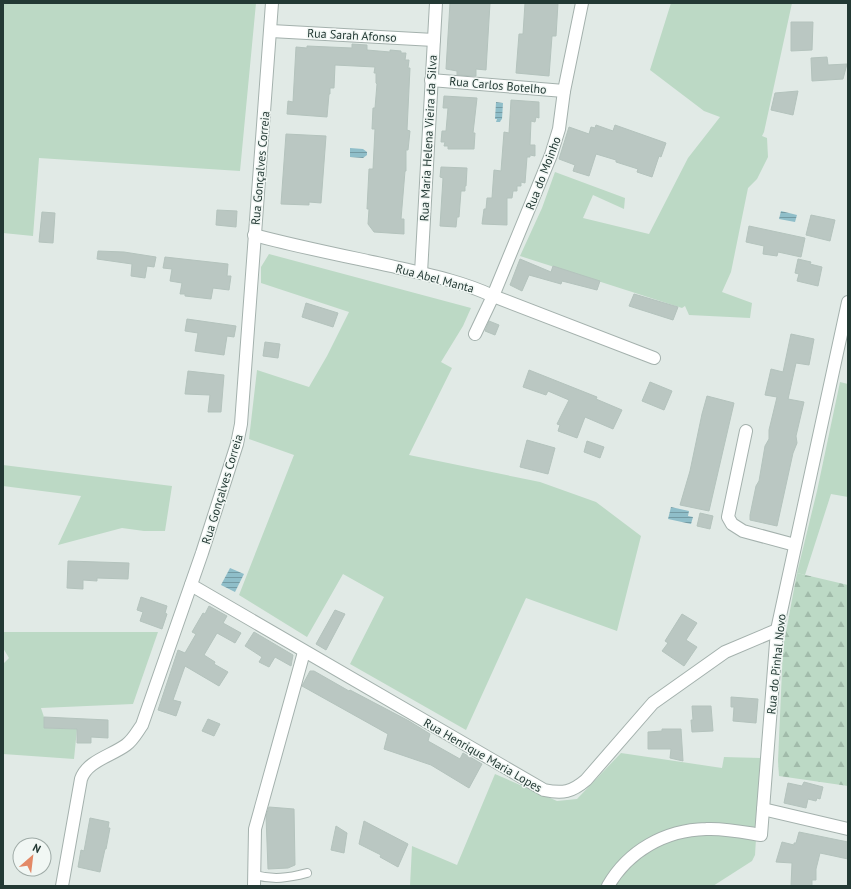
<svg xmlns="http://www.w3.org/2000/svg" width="851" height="889" font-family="'PT Sans',sans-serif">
	<defs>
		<pattern id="forest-firs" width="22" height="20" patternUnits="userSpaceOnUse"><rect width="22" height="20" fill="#bcd9c5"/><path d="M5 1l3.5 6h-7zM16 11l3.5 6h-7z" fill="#a1bbaa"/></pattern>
		<pattern id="water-rules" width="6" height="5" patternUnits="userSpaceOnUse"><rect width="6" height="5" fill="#8fbec9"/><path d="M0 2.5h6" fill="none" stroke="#749ba4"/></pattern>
	</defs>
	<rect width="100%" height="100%" fill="#e1eae6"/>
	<g fill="#bcd9c5">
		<polygon points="3,3 256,3 240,171 39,158 33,236 3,233"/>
		<polygon points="671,3 792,3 764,132 762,136 767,138 768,157 757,179 748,188 731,272 722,292 752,303 750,318 689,315 685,306 682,308 520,256 542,208 555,172 625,198 624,209 593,195 583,218 649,234 688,158 720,117 704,111 650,70"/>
		<polygon points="269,254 471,308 463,326 441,362 452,368 409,455 540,482 596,502 641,536 617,631 526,598 466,730 350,664 384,597 343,574 307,637 239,595 294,455 249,439 257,370 309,387 327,356 349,312 261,283 261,267"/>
		<polygon points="840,382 848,384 848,497 831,494 805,575 797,573 817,491"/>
		<polygon points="3,465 172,486 165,531 144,531 122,528 58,545 81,496 3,486"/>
		<polygon points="3,632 158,632 133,704 41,708 44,717 44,728 77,729 74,759 3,754 3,664 9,658 3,648"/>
		<polygon points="621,753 722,768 724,757 761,758 755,855 752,861 713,886 410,886 412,846 457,865 495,774 557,801 577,799"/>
	</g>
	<polygon fill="url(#forest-firs)" points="797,573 848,585 848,786 779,776 778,761 783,648"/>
	<g fill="url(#water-rules)">
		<polygon points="496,102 503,103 502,119 501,120 500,122 496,122 497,119 495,119"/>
		<polygon points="350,148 363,149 367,152 367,155 363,158 350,157"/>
		<polygon points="781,211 797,215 795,222 779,219"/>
		<polygon points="671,507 689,511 688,516 693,517 691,524 668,519"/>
		<polygon points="230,568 244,574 235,592 221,585"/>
	</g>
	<g fill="#bac7c2" stroke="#b4c3bd">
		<polygon points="450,3 490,3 486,70 476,69 476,76 457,75 457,71 446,69"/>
		<polygon points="525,3 558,3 556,36 552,36 549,76 516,73 519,34 523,34"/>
		<polygon points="791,22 813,22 812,50 791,51"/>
		<polygon points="352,44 367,45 367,50 390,52 390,50 401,51 401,53 406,53 405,60 409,60 408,68 410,68 407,130 410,131 408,150 406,150 406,171 405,171 401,219 404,219 404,234 374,232 368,224 369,209 367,209 369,169 373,169 375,129 372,129 373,108 375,108 377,84 376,83 376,73 374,73 375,67 335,65 334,88 330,88 330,94 329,94 327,117 287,114 288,101 293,102 296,47 307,48 307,46 352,48"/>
		<polygon points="827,57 828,65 847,64 843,79 812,81 811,58"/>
		<polygon points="798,91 793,115 771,110 775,93"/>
		<polygon points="444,96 477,98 473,133 475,133 474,149 448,149 448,146 444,146 445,142 441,142 442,131 446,131 448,108 443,108"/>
		<polygon points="511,100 539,102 539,118 536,117 535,122 531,121 530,145 535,145 535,156 530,155 530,157 527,157 525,183 521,182 521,186 517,186 517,191 513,191 512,198 507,198 507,225 482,224 484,209 486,209 487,198 492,198 494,170 501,171 504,132 509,133"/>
		<polygon points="596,125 613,131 615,125 666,143 661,157 659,156 652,177 637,172 638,169 616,162 616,160 596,154 589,176 573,171 575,165 559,159 569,127 589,134 591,127 595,128"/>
		<polygon points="286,134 326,136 321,203 309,202 309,205 281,204"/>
		<polygon points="441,167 467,168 466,186 465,186 465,191 461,191 459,217 457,217 456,227 440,226 443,178 440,177"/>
		<polygon points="217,210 237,211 236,227 216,225"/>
		<polygon points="42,212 55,213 53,243 39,242"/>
		<polygon points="811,215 835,220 830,241 806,235"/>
		<polygon points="749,226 805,238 801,257 778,252 777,256 763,254 764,246 746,242"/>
		<polygon points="98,251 124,252 156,257 154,267 147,266 145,278 131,276 132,264 97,259"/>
		<polygon points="165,257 228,264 227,276 231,276 229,290 213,288 211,299 185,296 185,294 180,294 182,283 170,281 172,269 163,268"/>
		<polygon points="520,259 551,272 553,266 600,281 597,290 562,281 561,284 529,275 522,291 510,285"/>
		<polygon points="798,259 811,262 810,264 822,267 818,286 797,281 799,274 795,273"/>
		<polygon points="634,294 678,307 673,320 629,306"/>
		<polygon points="306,303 338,313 333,327 302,317"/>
		<polygon points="187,319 236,326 234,337 227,336 224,355 195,351 198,333 185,331"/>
		<polygon points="489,321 499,325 495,335 485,331"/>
		<polygon points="791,334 814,339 809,365 796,363 788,399 804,402 796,436 797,443 793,453 777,526 750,520 750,515 756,486 759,481 765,446 769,439 769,430 777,397 765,395 771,369 783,372"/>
		<polygon points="265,342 280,344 278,358 263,356"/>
		<polygon points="529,370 597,397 596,399 622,410 613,429 585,417 577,438 558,431 560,425 557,424 569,400 548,391 546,395 523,387"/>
		<polygon points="188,371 224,375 221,412 208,412 210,395 185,394"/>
		<polygon points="650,382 672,391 664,410 642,401"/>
		<polygon points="707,396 734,403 709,511 680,505 690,471 702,414"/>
		<polygon points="527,440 555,448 548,474 520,467"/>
		<polygon points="587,441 604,447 600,458 584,452"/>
		<polygon points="700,513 713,516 710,529 697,526"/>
		<polygon points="68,561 129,563 128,579 97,578 97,581 83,580 83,589 67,588"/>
		<polygon points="141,597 167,606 165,613 167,614 162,629 140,621 143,612 137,610"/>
		<polygon points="209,606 227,616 223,623 241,633 235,643 217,633 204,655 215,662 214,664 228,672 219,686 185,666 173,700 181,702 176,716 158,710 178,650 185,653 196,634 192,632 203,613 205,614"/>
		<polygon points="335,610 345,614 326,650 316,644"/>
		<polygon points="682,614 697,623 686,640 697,647 684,666 662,651 668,643 665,641"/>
		<polygon points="254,632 293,655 291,666 275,657 269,667 259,662 262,657 245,646"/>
		<polygon points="310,671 314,671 349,691 350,690 409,721 430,734 428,741 460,759 463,753 482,764 469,788 431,765 384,749 388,734 302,686"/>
		<polygon points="731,697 758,699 756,723 733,721 734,707 731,707"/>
		<polygon points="692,706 711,706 713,731 692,732 691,720 693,720"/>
		<polygon points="44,717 108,720 108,738 91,737 91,743 77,743 77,729 44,728"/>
		<polygon points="208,719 220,724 214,736 202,731"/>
		<polygon points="662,729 681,729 683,761 670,758 671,749 648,749 648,732 662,731"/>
		<polygon points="804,782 823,787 820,799 817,798 816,801 808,799 806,808 784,803 788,783 802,786"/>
		<polygon points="269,807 294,809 295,865 288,868 268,869 266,816"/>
		<polygon points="90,818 109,822 108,828 110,828 106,849 105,849 100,872 78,867 81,850 84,851"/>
		<polygon points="364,821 408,844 398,867 380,857 381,855 359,844"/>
		<polygon points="336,826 347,833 344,853 331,850"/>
		<polygon points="799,832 848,842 848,859 820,853 816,869 816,880 812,880 812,886 791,886 792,863 776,862 782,842 794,845 794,843 796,843"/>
	</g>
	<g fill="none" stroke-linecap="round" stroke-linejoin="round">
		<g stroke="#a4b1ad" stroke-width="10">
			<path id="service" d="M254,875c20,5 34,3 53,-2"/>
		</g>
		<g stroke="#a4b1ad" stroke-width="14">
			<g id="minor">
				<polyline points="271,31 434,40"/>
				<polyline points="431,80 564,91"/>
				<path d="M254,235c45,12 91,21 137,31 34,8 70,15 102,30l161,62"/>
				<polyline points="421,273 436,3"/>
				<polyline points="475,334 493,296 551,155 559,129 564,91 582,3"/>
				<polyline points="746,431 728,517 732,524 743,531 795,545"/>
				<path d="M191,585l353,205c19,4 28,2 42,-10l67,-77 72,-51 52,-22"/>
				<polyline points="763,809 848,829"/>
				<path d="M62,886l19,-107c6,-18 30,-23 45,-34 7,-5 11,-13 16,-20l60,-172 35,-109 4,-20 31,-421"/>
				<polyline points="254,886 255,829 304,652"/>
				<path d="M608,886c20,-35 57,-56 98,-57 19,-1 37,3 55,6l16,-205 71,-328"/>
			</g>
		</g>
		<use href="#service" stroke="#fff" stroke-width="8"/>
		<use href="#minor" stroke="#fff" stroke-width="12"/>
	</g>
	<g text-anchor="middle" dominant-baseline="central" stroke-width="3" stroke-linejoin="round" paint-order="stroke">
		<g font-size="12" fill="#233934" stroke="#f1f7f4">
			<text transform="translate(352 35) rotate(3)">Rua Sarah Afonso</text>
			<text transform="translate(498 85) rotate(5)">Rua Carlos Botelho</text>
			<text transform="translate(428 138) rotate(-87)">Rua Maria Helena Vieira da Silva</text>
			<text transform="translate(260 168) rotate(-85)">Rua Gonçalves Correia</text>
			<text transform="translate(543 173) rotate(-69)">Rua do Moinho</text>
			<text transform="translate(435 278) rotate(15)">Rua Abel Manta</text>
			<text transform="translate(222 489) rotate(-73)">Rua Gonçalves Correia</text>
			<text transform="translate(776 664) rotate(-84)">Rua do Pinhal Novo</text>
			<text transform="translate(483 755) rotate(30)">Rua Henrique Maria Lopes</text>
		</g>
	</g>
	<rect width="851" height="889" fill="none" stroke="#233934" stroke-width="8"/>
	<g transform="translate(32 857) rotate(28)"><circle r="19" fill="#f1f7f4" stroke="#9faba7"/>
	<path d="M0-3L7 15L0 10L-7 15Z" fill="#e38966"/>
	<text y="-6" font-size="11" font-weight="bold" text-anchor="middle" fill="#233934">N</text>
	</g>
</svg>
